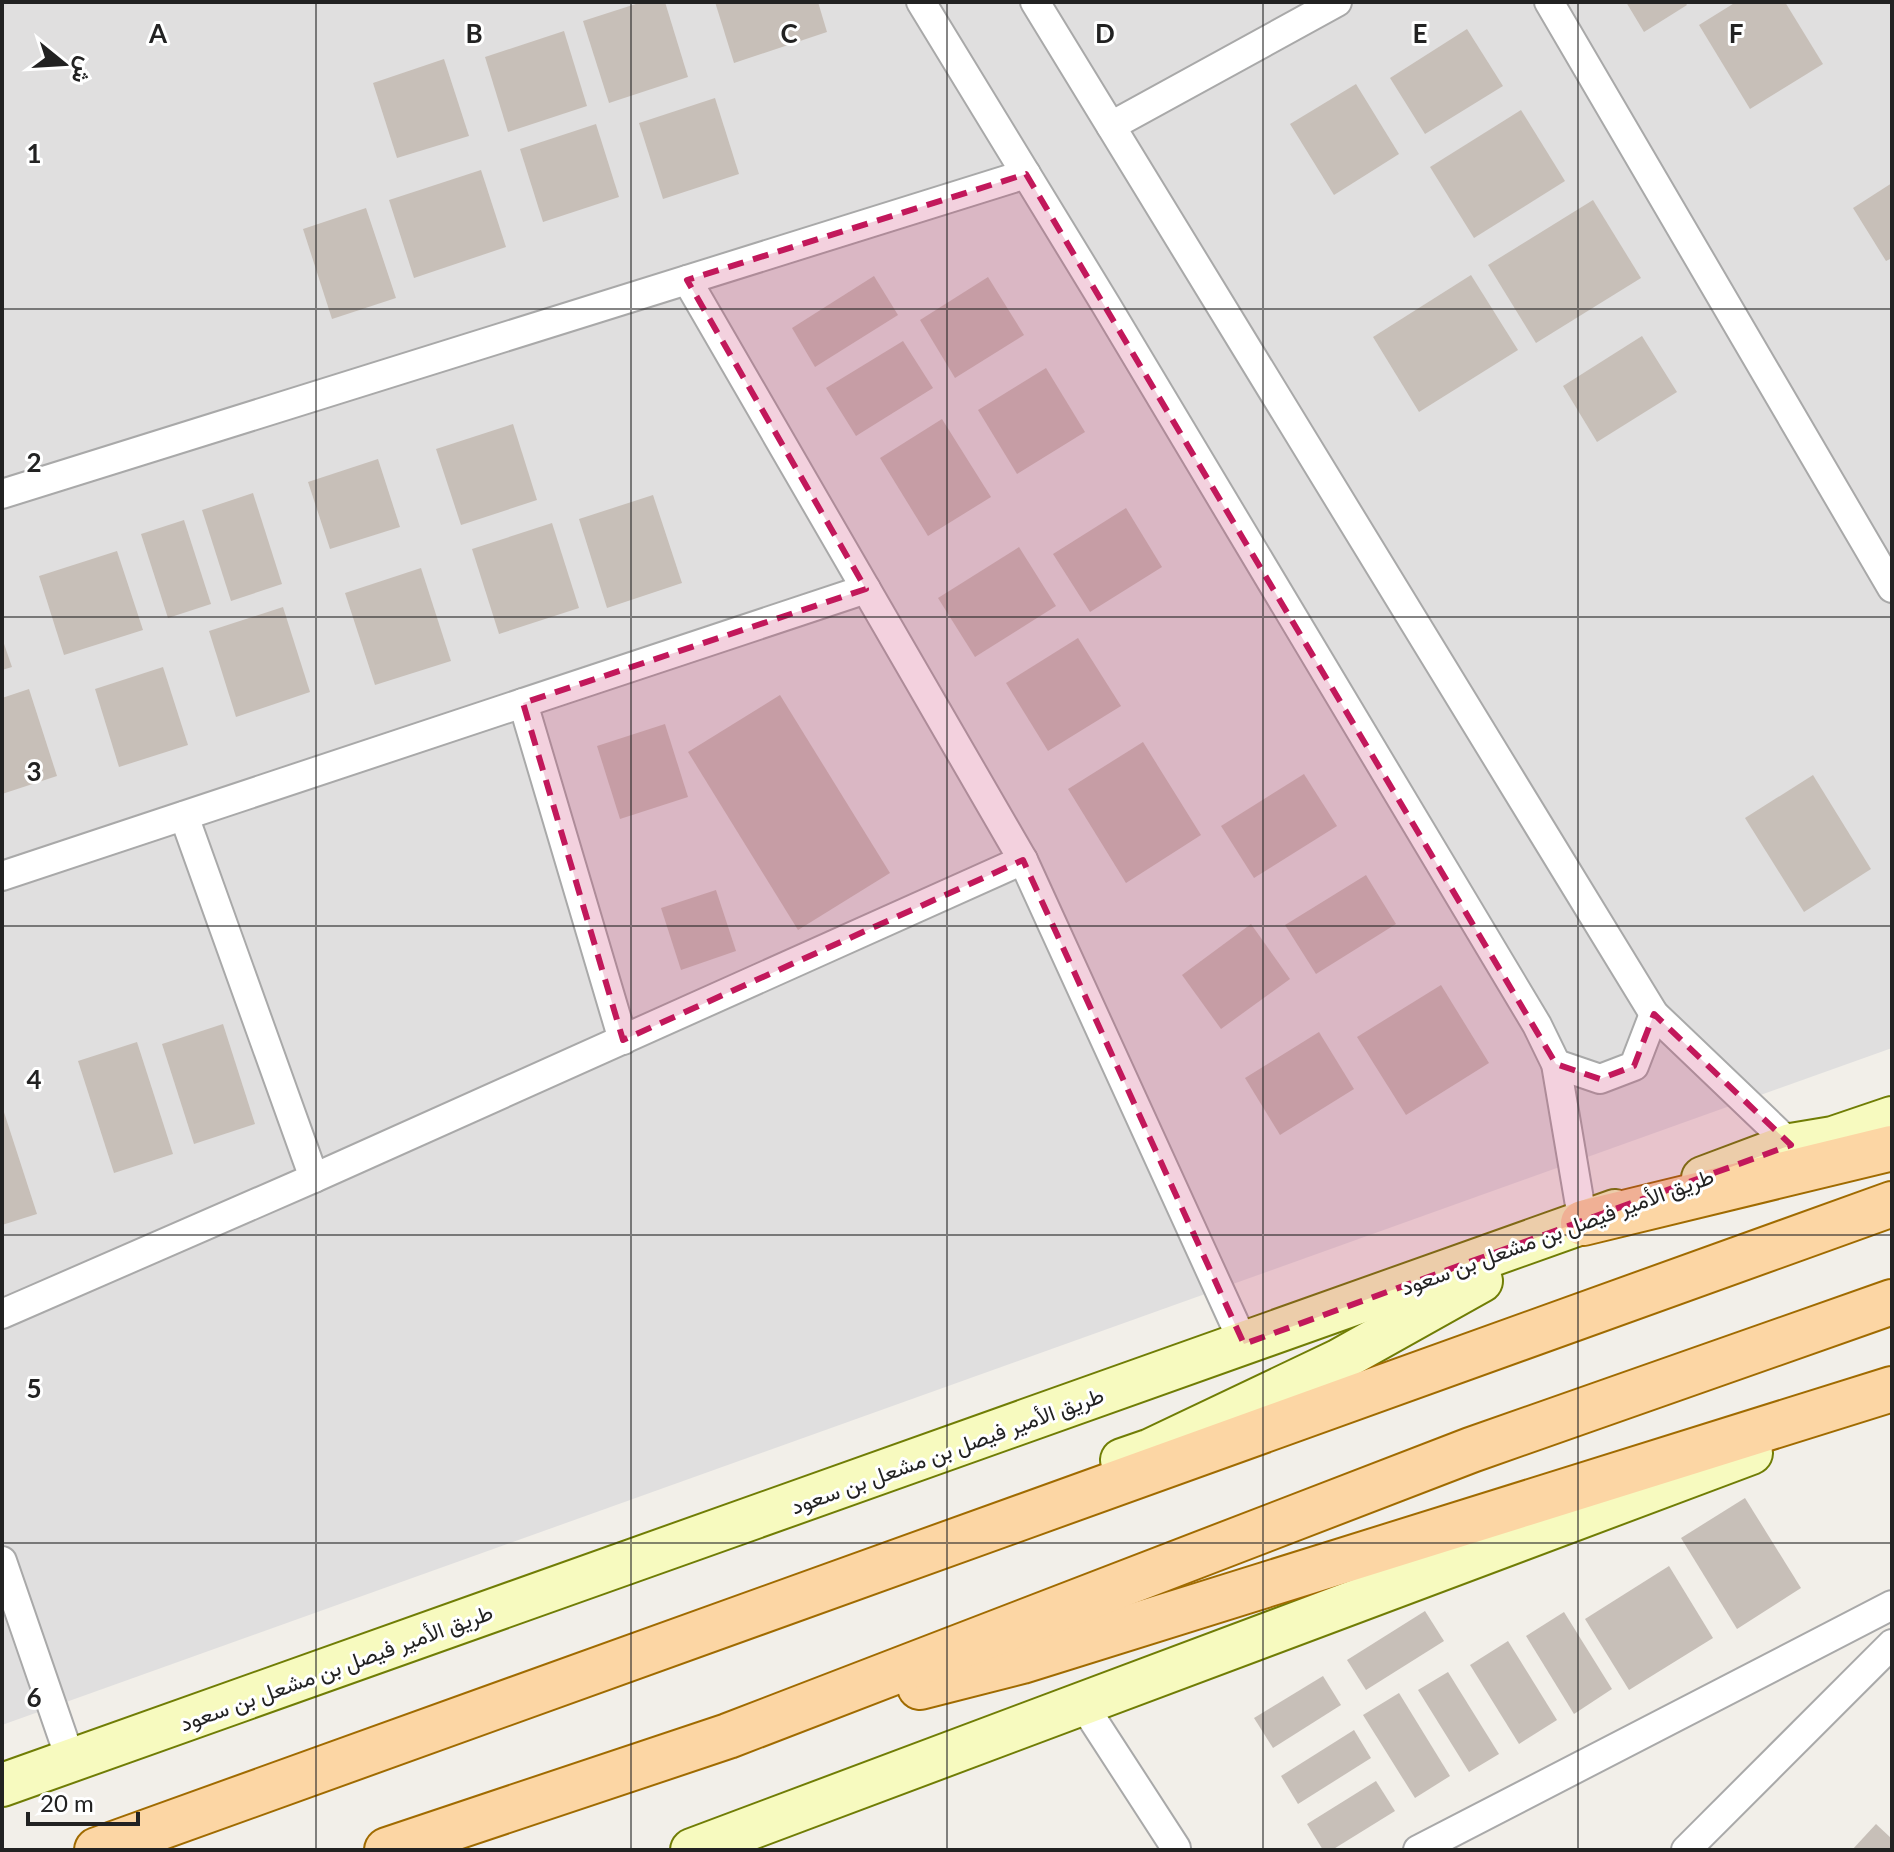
<svg xmlns="http://www.w3.org/2000/svg" width="1894" height="1852" font-family="Lato,Vazirmatn,sans-serif">
	<rect width="100%" height="100%" fill="#f2efe9"/>
	<polygon fill="#e0dfdf" points="2,2 1892,2 1892,1048 2,1725"/>
	<g fill="#c7bfb8">
		<polygon points="642,2 665,2 688,77 609,103 583,21"/>
		<polygon points="715,2 818,2 827,32 734,63"/>
		<polygon points="1626,2 1685,2 1687,5 1644,32"/>
		<polygon points="1736,2 1785,2 1823,64 1750,109 1699,25"/>
		<polygon points="1467,29 1503,86 1425,134 1390,78"/>
		<polygon points="564,31 587,106 508,132 485,57"/>
		<polygon points="444,59 469,136 397,158 373,83"/>
		<polygon points="1356,84 1399,154 1334,195 1290,124"/>
		<polygon points="715,98 739,174 663,199 639,123"/>
		<polygon points="1521,110 1565,181 1474,238 1430,167"/>
		<polygon points="596,124 619,197 543,222 520,149"/>
		<polygon points="481,170 506,247 414,278 389,200"/>
		<polygon points="1892,183 1892,258 1886,261 1853,208"/>
		<polygon points="1593,200 1641,278 1536,343 1488,265"/>
		<polygon points="366,208 396,298 332,319 303,229"/>
		<polygon points="1471,275 1518,350 1419,412 1373,337"/>
		<polygon points="874,276 898,315 815,367 792,328"/>
		<polygon points="988,277 1024,335 955,378 920,320"/>
		<polygon points="1642,336 1677,392 1597,442 1563,386"/>
		<polygon points="903,341 933,388 856,436 826,388"/>
		<polygon points="1046,368 1085,432 1017,474 978,410"/>
		<polygon points="942,419 991,497 928,536 880,458"/>
		<polygon points="513,424 537,500 461,525 436,449"/>
		<polygon points="378,459 400,527 330,549 308,482"/>
		<polygon points="253,493 282,584 231,601 202,510"/>
		<polygon points="653,495 682,583 607,608 579,519"/>
		<polygon points="1126,508 1162,567 1090,612 1053,554"/>
		<polygon points="184,520 211,604 168,618 141,534"/>
		<polygon points="552,523 579,608 499,634 472,549"/>
		<polygon points="1019,547 1056,606 975,657 938,598"/>
		<polygon points="117,551 143,630 64,655 39,576"/>
		<polygon points="421,568 451,661 375,685 345,593"/>
		<polygon points="283,607 310,692 236,717 209,631"/>
		<polygon points="2,638 12,667 2,670"/>
		<polygon points="1078,638 1121,706 1048,751 1006,683"/>
		<polygon points="163,667 188,745 119,767 95,689"/>
		<polygon points="29,689 57,776 2,794 2,698"/>
		<polygon points="780,695 890,873 798,930 688,752"/>
		<polygon points="665,724 688,797 620,819 597,746"/>
		<polygon points="1143,742 1201,835 1126,883 1068,789"/>
		<polygon points="1304,774 1337,826 1254,878 1221,826"/>
		<polygon points="1813,775 1871,869 1804,912 1745,818"/>
		<polygon points="1366,875 1396,924 1316,974 1285,925"/>
		<polygon points="716,890 736,951 681,970 661,908"/>
		<polygon points="1251,924 1290,979 1221,1029 1182,975"/>
		<polygon points="1441,985 1489,1063 1406,1115 1357,1037"/>
		<polygon points="223,1024 255,1124 194,1144 162,1044"/>
		<polygon points="1319,1032 1354,1089 1280,1135 1245,1078"/>
		<polygon points="137,1042 173,1154 114,1173 78,1061"/>
		<polygon points="2,1106 37,1214 2,1225"/>
		<polygon points="1745,1498 1801,1588 1737,1629 1681,1538"/>
		<polygon points="1669,1566 1713,1638 1629,1690 1585,1619"/>
		<polygon points="1425,1611 1444,1641 1366,1690 1347,1660"/>
		<polygon points="1564,1612 1612,1689 1574,1714 1526,1636"/>
		<polygon points="1508,1641 1557,1720 1519,1744 1470,1665"/>
		<polygon points="1448,1672 1499,1754 1469,1772 1418,1690"/>
		<polygon points="1323,1676 1341,1705 1273,1748 1254,1718"/>
		<polygon points="1399,1693 1450,1776 1415,1798 1363,1715"/>
		<polygon points="1354,1730 1371,1758 1298,1804 1281,1776"/>
		<polygon points="1376,1781 1395,1811 1332,1850 1323,1850 1307,1824"/>
		<polygon points="1876,1824 1892,1839 1892,1850 1852,1850"/>
	</g>
	<g fill="none" stroke-linecap="round" stroke-linejoin="round">
		<g stroke="#a9a9a9" stroke-width="32">
			<g id="street">
				<polyline points="921,2 1106,305 1537,1025 1556,1064 1583,1223"/>
				<polyline points="1035,2 1654,1014 1791,1145"/>
				<polyline points="1549,2 1892,588"/>
				<polyline points="1111,126 1337,2"/>
				<polyline points="687,280 1023,860 1244,1344"/>
				<polyline points="2,494 1026,174"/>
				<polyline points="523,703 623,1040"/>
				<polyline points="184,816 314,1178"/>
				<polyline points="2,876 866,589"/>
				<polyline points="1556,1064 1600,1079 1634,1066 1654,1014"/>
				<polyline points="2,1314 314,1178 1023,860"/>
				<polyline points="2,1561 71,1761"/>
				<polyline points="1082,1703 1176,1848 1173,1850"/>
				<polyline points="1418,1850 1892,1605"/>
				<polyline points="1686,1850 1892,1644"/>
			</g>
		</g>
		<g stroke="#707d05" stroke-width="46">
			<g id="secondary">
				<polyline points="1703,1178 1791,1145 1833,1138 1892,1118"/>
				<polyline points="1122,1460 1151,1450 1338,1361 1481,1281"/>
				<polyline points="2,1785 1615,1211"/>
				<polyline points="692,1850 1751,1453"/>
			</g>
		</g>
		<g stroke="#a06b00" stroke-width="48">
			<g id="primary">
				<polyline points="1583,1223 1892,1148"/>
				<polyline points="920,1687 1022,1661 1892,1389"/>
				<polyline points="97,1850 1892,1204"/>
				<polyline points="387,1850 728,1736 1471,1450 1892,1302"/>
			</g>
		</g>
		<use href="#street" stroke="#fff" stroke-width="28"/>
		<use href="#secondary" stroke="#f7fabf" stroke-width="42"/>
		<use href="#primary" stroke="#fcd6a4" stroke-width="44"/>
	</g>
	<path fill="#c2185b" fill-opacity="0.2" stroke="#c2185b" stroke-width="6" stroke-dasharray="16 10" stroke-linejoin="round" d="M1026,174l530,890 44,15 34,-13 20,-52 137,131 -547,199 -221,-484 -400,180 -100,-337 343,-114 -179,-309z"/>
	<path fill="none" stroke="#222" stroke-width="2" stroke-opacity="0.55" d="M316,2v1848M631,2v1848M947,2v1848M1263,2v1848M1578,2v1848M2,309h1890M2,617h1890M2,926h1890M2,1235h1890M2,1543h1890"/>
	<g text-anchor="middle" dominant-baseline="central" stroke-width="6" stroke-linejoin="round" paint-order="stroke">
		<g font-size="22" fill="#222" stroke="#fff">
			<text transform="translate(1557 1231) rotate(-20)">طريق الأمير فيصل بن مشعل بن سعود</text>
			<text transform="translate(947 1450) rotate(-20)">طريق الأمير فيصل بن مشعل بن سعود</text>
			<text transform="translate(336 1667) rotate(-20)">طريق الأمير فيصل بن مشعل بن سعود</text>
		</g>
	</g>
	<g font-size="26" text-anchor="middle" font-weight="bold" fill="#222" stroke="#fff" stroke-width="6" stroke-linejoin="round" paint-order="stroke">
		<text x="158" y="43">A</text>
		<text x="474" y="43">B</text>
		<text x="789" y="43">C</text>
		<text x="1105" y="43">D</text>
		<text x="1420" y="43">E</text>
		<text x="1736" y="43">F</text>
		<text x="34" y="163">1</text>
		<text x="34" y="472">2</text>
		<text x="34" y="781">3</text>
		<text x="34" y="1089">4</text>
		<text x="34" y="1398">5</text>
		<text x="34" y="1707">6</text>
	</g>
	<rect width="1894" height="1852" fill="none" stroke="#222222" stroke-width="8"/>
	<g transform="translate(64 64) rotate(108)" stroke="#ffffff" stroke-width="6" paint-order="stroke">
	<path d="M0-6L14 30L0 20L-14 30Z" fill="#222222"/>
	<text y="-12" font-size="22" font-weight="bold" text-anchor="middle" fill="#222222">ش</text>
	</g>
	<path d="M28 1812v12h110v-12" fill="none" stroke="#222222" stroke-width="4"/>
	<text x="40" y="1812" font-size="24" fill="#222222" stroke="#ffffff" stroke-width="6" paint-order="stroke">20 m</text>
</svg>
